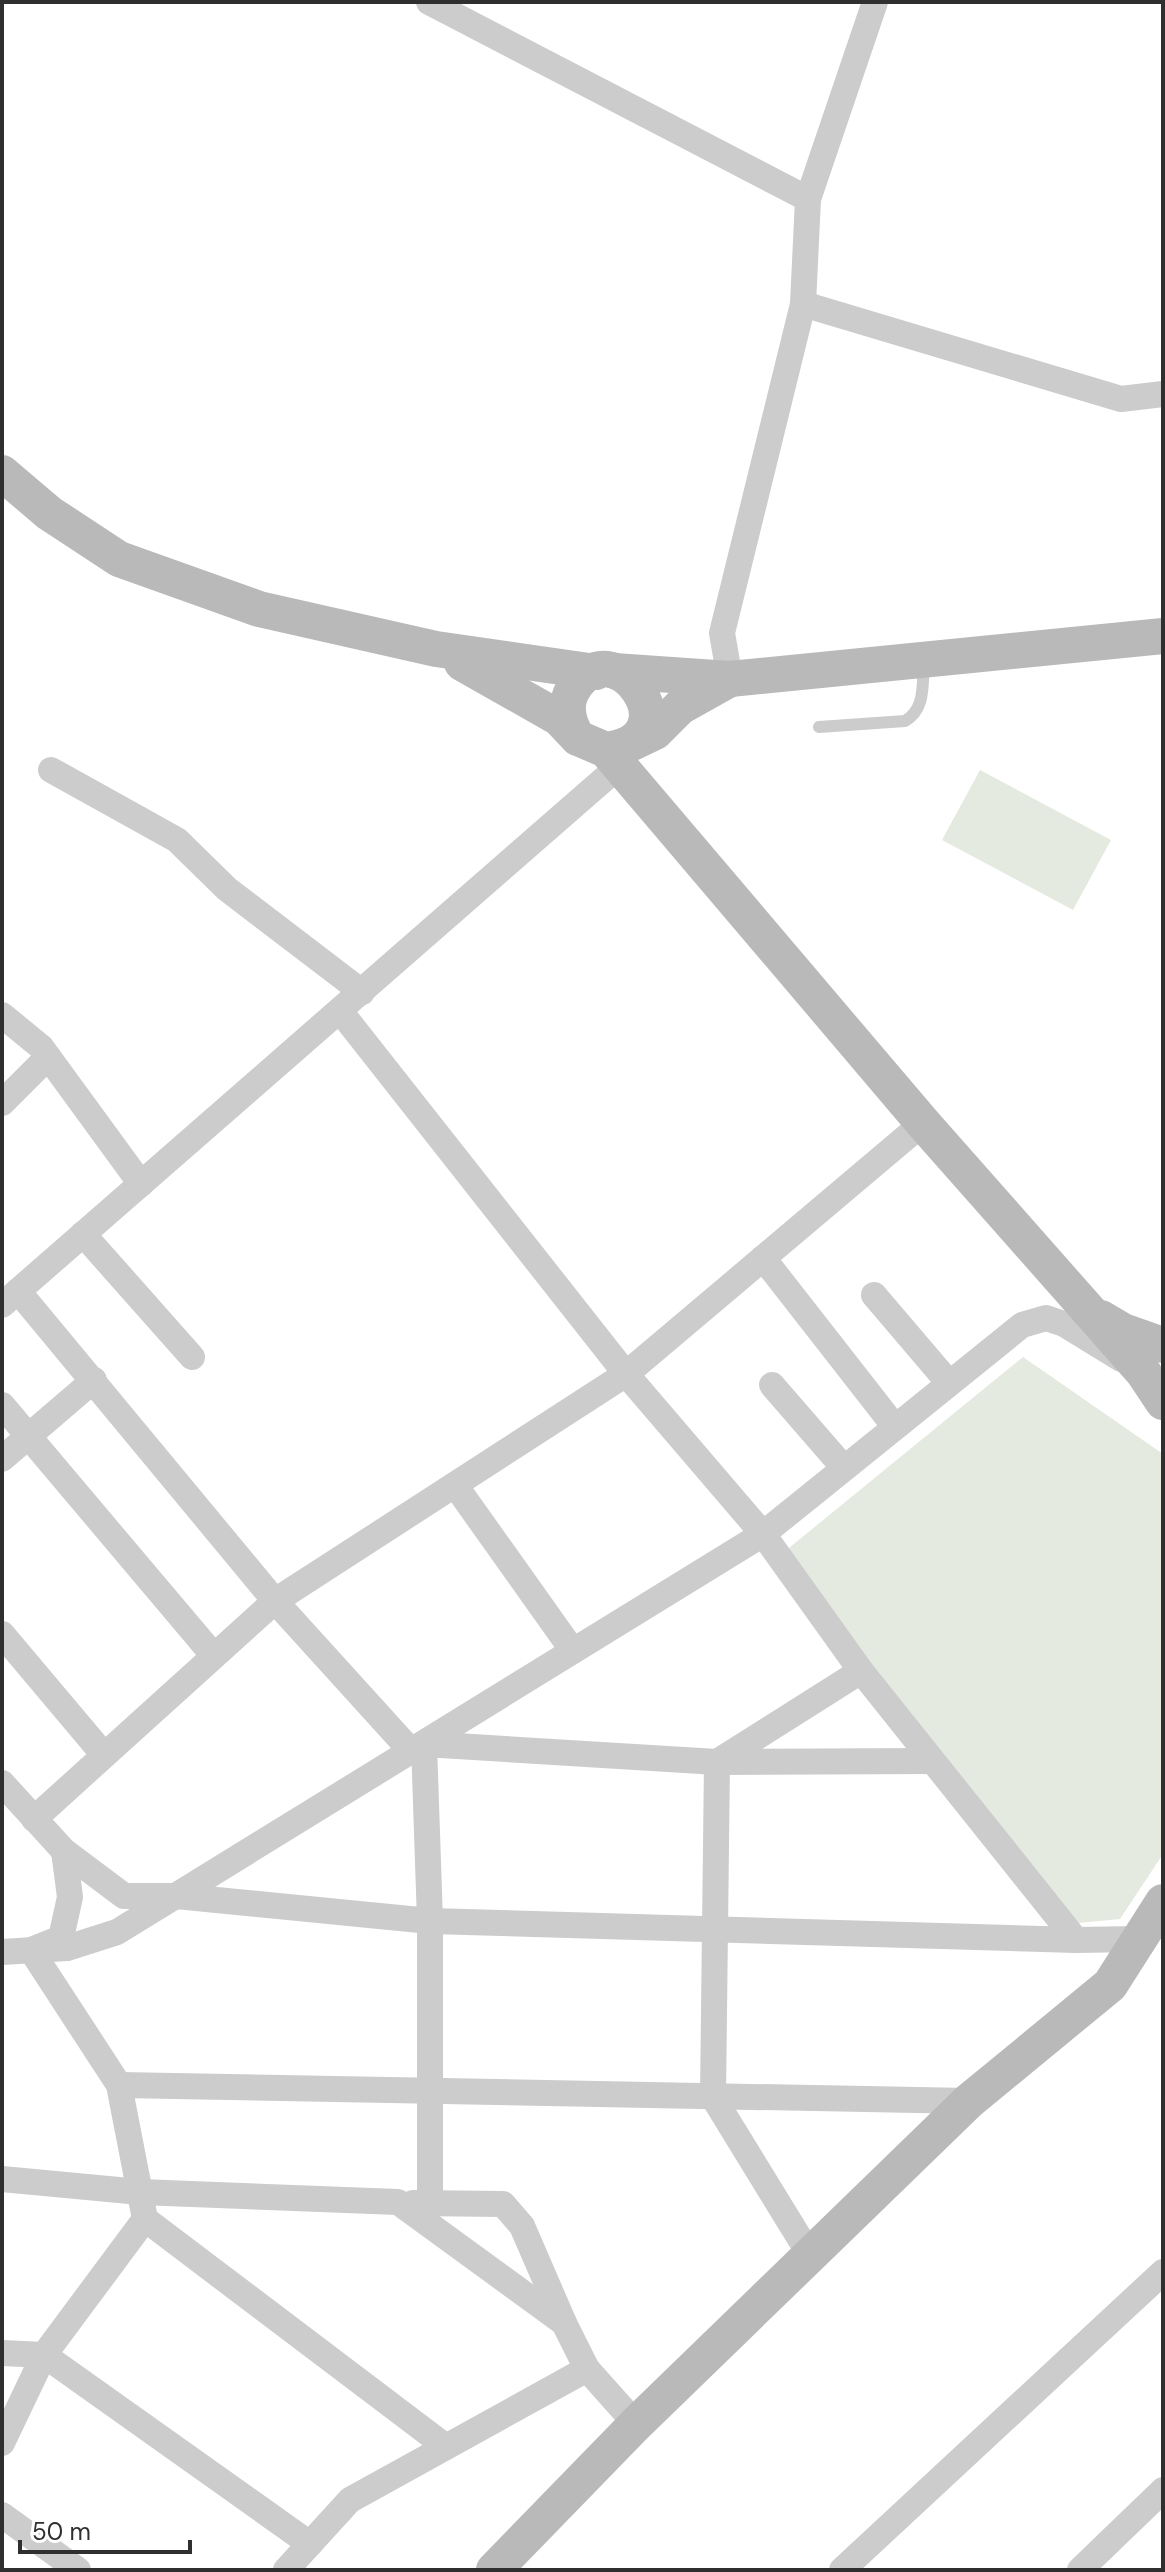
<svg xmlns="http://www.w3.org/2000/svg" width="1165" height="2572" font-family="'DM Sans',sans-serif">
	<rect width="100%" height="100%" fill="#fff"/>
	<g fill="#e4eadf">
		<polygon points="980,770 1111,840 1073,910 942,840"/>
		<polygon points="1023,1357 1163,1454 1163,1854 1120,1919 1078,1923 862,1661 784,1552"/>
	</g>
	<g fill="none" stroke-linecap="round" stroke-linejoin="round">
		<path stroke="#ccc" stroke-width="12" d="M819,727l86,-6c21,-12 17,-37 19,-58"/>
		<g stroke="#ccc" stroke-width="26">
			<polyline points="429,2 808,199"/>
			<polyline points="803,304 1121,399 1163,394"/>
			<polyline points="730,679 722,633 803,304 808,199 875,2"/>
			<polyline points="51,770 177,840 227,889 362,992"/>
			<polyline points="340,1011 626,1374 763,1534 861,1671 1076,1940"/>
			<polyline points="2,1015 41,1047 141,1184"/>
			<polyline points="2,1103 48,1057"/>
			<polyline points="83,1234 192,1357"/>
			<polyline points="763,1258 895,1427"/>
			<polyline points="18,1291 275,1601 412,1752"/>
			<polyline points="874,1295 949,1383"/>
			<polyline points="2,1305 618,767"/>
			<polyline points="772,1385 844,1468"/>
			<polyline points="2,1405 214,1656"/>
			<polyline points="2,1459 94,1380"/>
			<polyline points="455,1485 573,1651"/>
			<polyline points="2,1634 104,1755"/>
			<polyline points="2,1783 64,1851 124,1896 176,1896 430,1921 1076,1940 1138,1939"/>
			<polyline points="34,1819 275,1601 626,1374 923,1123"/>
			<polyline points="64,1851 70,1897 61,1938 31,1950 119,2085 145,2219 445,2446"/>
			<polyline points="2,1952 67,1948 117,1932 763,1534 1022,1325 1046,1318 1064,1324 1121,1359"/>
			<polyline points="119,2085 969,2101"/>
			<polyline points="2,2179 140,2192 398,2202 564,2323 587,2369"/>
			<polyline points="413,2203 503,2204 522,2226 564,2323"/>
			<polyline points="430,2203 430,1921 424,1744 717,1762 931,1761"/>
			<polyline points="810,2255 713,2097 717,1762 861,1671"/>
			<polyline points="2,2353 44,2355 310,2544"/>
			<polyline points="2,2443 44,2355 145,2219"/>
			<polyline points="2,2515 78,2570"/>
			<polyline points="286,2570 350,2500 587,2369 636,2424"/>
			<polyline points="842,2570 1163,2272"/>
			<polyline points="1080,2570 1163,2490"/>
		</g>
		<g stroke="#b9b9b9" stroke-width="36">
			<polyline points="2,473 49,513 119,559 259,609 436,649 596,672"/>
			<polyline points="462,663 559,718 578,738"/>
			<polyline points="614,671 730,679 1163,636"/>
			<polyline points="632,743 655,732 680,707 730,679"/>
			<path d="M606,750c92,-12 5,-129 -34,-59 -8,16 -4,32 6,47l28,12 317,373 220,249 20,30"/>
			<polyline points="1101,1318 1123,1331 1163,1345"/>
			<polyline points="494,2570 636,2424 969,2101 1110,1985 1163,1902"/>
		</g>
	</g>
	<rect width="1165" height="2572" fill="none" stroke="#2f2f2f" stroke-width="8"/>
	<path d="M20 2540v12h170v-12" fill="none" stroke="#2f2f2f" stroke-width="4"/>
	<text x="32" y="2540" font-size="24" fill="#2f2f2f" stroke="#ffffff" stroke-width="6" paint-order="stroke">50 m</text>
</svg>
